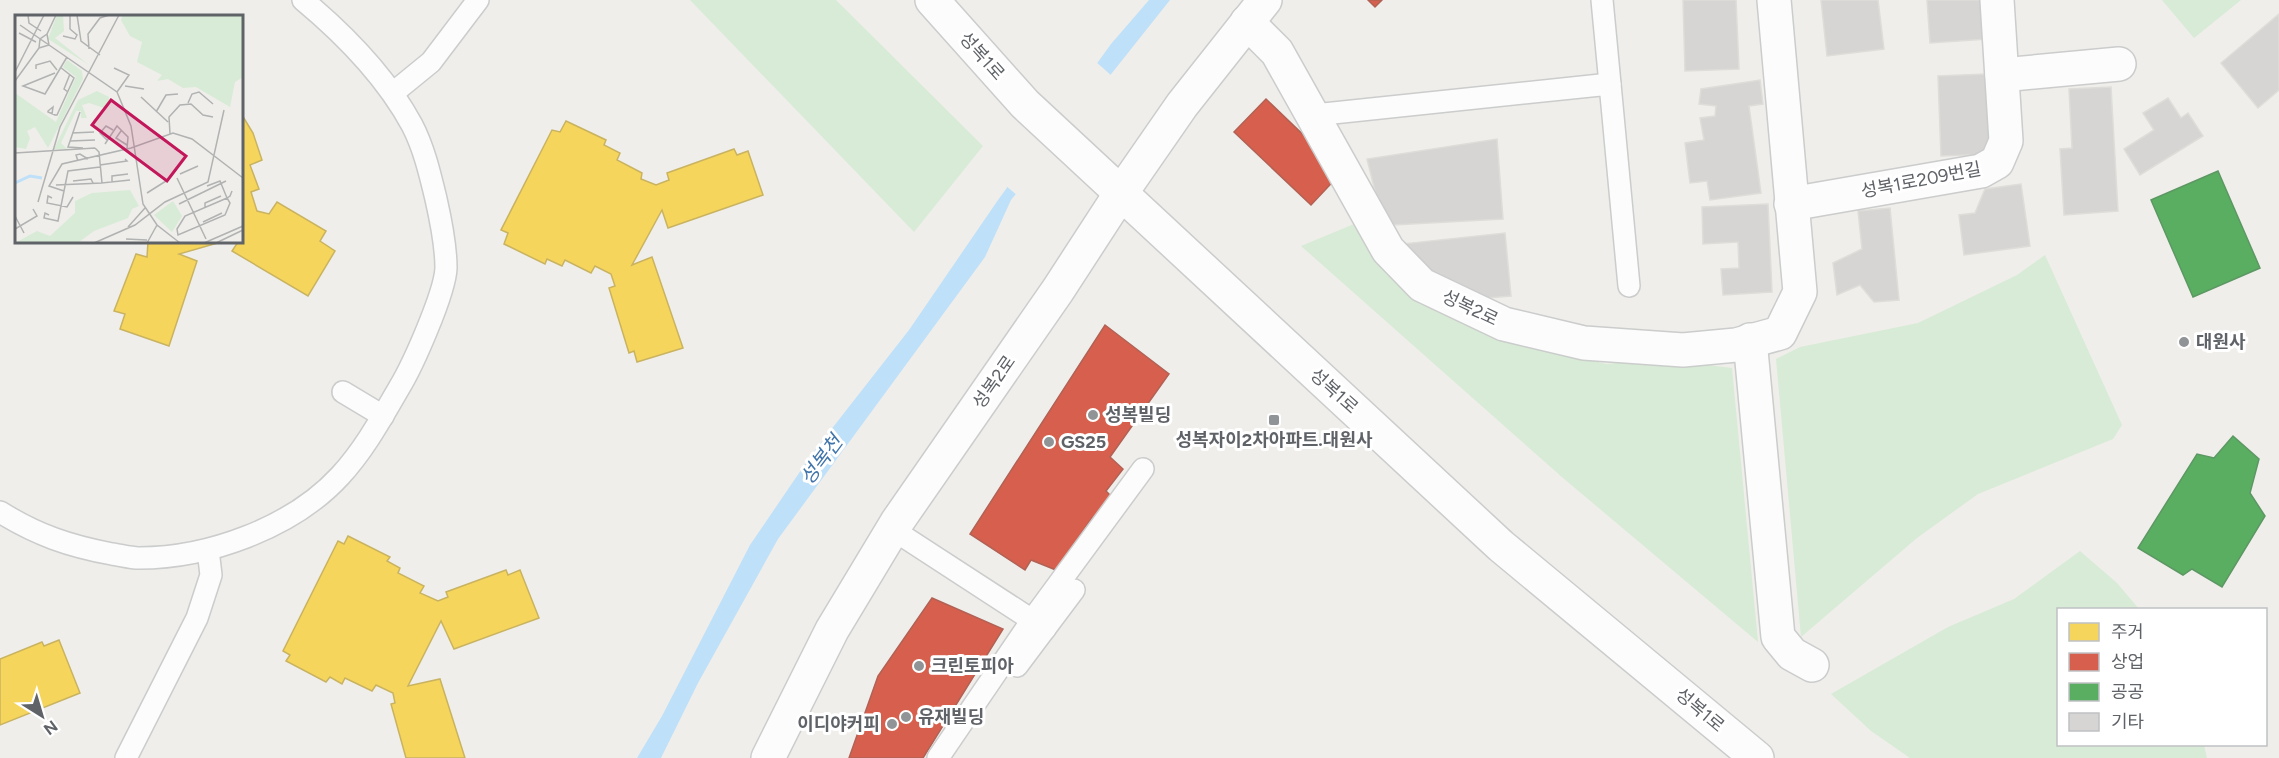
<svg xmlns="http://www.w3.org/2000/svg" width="2279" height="758" font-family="Figtree,'Noto Sans KR',sans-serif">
	<rect width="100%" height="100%" fill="#efeeea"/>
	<g fill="#d8ebd6">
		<polygon points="690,0 836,0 983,146 914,232"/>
		<polygon points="2162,0 2241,0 2194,38"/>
		<polygon points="1354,224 1380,259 1496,336 1606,364 1661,359 1732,368 1758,642 1563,478 1301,246"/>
		<polygon points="2045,255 2122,425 2113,439 1978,494 1917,538 1801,637 1776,359 1800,347 1918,323 2017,275"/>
		<polygon points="2080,551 2117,583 2139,609 2058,610 2058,744 2204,745 2207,758 1910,758 1871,731 1831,694 1948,627 2014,599"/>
	</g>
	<polygon fill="#bfe0f9" points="1149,0 1170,0 1011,200 985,257 778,539 698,683 661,758 637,758 662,716 750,545 812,454 909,330 998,200 1111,44"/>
	<polygon fill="#efeeea" points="1095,61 1113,77 1018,196 1005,185"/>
	<g fill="#f6d55c" stroke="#c9b360" stroke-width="1.5">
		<polygon points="242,115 253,133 262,160 250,165 259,189 251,192 257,211 269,214 277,202 326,231 320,241 335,251 308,296 232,251 238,242 242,242"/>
		<polygon points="566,121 606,140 604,145 620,153 617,160 642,173 641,179 656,185 669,180 667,173 734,149 737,155 748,151 763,195 668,228 662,210 632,265 652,257 683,348 637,362 634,351 629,353 609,288 615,286 611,274 595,266 591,273 565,260 562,266 547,259 545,264 504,244 508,233 501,230 552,130 560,132"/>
		<polygon points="148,242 221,242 179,254 197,261 169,346 120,329 125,314 114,311 136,254 147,257"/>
		<polygon points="348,536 390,557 387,561 400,568 398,573 424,586 420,593 438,601 448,597 446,592 506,570 508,575 520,570 539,618 454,649 441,621 408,686 440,679 465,758 406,758 391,704 395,703 393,693 376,685 372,691 345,678 342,684 330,677 326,682 286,661 290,655 283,651 338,541 344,544"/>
		<polygon points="59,640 80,693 0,725 0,659 42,642 44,646"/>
	</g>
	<g fill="#d6604d" stroke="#b26155" stroke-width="1.5">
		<polygon points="1368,0 1382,0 1375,7"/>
		<polygon points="1266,99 1342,172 1311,205 1234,132"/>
		<polygon points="1105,325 1169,374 1110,457 1123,469 1106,491 1113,498 1100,517 1092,518 1056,570 1031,560 1025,570 970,534"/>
		<polygon points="932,598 1003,629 923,758 849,758 878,676"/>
	</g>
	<g fill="#5aae61" stroke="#5c9863" stroke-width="1.5">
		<polygon points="2218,171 2260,268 2193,297 2151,200"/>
		<polygon points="2233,436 2259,459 2250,493 2265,516 2222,587 2192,569 2183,575 2138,548 2197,454 2214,458"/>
	</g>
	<g fill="#d6d5d3" stroke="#deddd9" stroke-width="1.5">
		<polygon points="1683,0 1736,0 1739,69 1685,71"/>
		<polygon points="1821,0 1878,0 1884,49 1827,56"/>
		<polygon points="1927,0 1984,0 1987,39 1930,43"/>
		<polygon points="2279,14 2279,90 2258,108 2221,63"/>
		<polygon points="1986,74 1990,154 1941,156 1938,76"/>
		<polygon points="1760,80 1763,104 1749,106 1761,193 1710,200 1707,181 1690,183 1685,143 1704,140 1700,118 1715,116 1716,106 1699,104 1701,89"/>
		<polygon points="2111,87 2118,211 2064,215 2060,149 2072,148 2069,89"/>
		<polygon points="2168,98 2181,118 2188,113 2203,136 2140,175 2124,149 2154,130 2143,113"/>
		<polygon points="1497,139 1503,219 1393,225 1376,195 1367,159"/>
		<polygon points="2021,184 2030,246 1964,255 1959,215 1975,213 1985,189"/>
		<polygon points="1768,204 1772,292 1723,295 1721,269 1739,268 1738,242 1703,244 1702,207"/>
		<polygon points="1890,208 1899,300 1874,302 1860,285 1837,295 1833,263 1862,249 1858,211"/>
		<polygon points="1505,233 1511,296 1474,299 1423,279 1402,244"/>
	</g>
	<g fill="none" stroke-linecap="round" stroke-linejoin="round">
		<g stroke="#cbcccc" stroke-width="24">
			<g id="service">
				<polyline points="1602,0 1610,84"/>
				<polyline points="393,93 431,62 478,0"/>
				<polyline points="1314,115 1610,84 1629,286"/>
				<polyline points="343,392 383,416"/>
				<path d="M0,512c37,23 69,34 112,42 8,1 18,4 27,4 69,0 153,-30 201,-82 24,-26 41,-57 59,-88 14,-23 46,-95 47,-120 0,-22 -5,-47 -10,-69 -6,-25 -12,-51 -24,-74 -26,-48 -67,-90 -109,-125"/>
				<polyline points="892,529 1032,620 1143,469"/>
				<polyline points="1017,666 1074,590"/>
				<polyline points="126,758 197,618 211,575 208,550"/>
				<polyline points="938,758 1032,620 1045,629"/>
			</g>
		</g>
		<g stroke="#cbcccc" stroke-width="36">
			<g id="minor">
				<polyline points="1247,22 1277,52 1388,250 1422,285 1504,324 1584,343 1683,350 1736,345 1780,333 1800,292 1774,0"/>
				<polyline points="2002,75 2119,64"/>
				<polyline points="1121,193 1182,105 1265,0"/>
				<polyline points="1791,204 1981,171 1997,162 2006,141 1997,0"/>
				<polyline points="1750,340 1778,637 1792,654 1812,665"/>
			</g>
		</g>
		<g stroke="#cbcccc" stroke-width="36">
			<g id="tertiary">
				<polyline points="932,0 1025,104 1501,546 1757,758"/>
				<polyline points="768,758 832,630 897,522 1058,290 1121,193"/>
			</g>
		</g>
		<use href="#service" stroke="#fdfcfc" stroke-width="21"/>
		<use href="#minor" stroke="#fdfcfc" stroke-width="33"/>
		<use href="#tertiary" stroke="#fdfcfc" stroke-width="33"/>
	</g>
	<g fill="#919496" stroke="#fff" stroke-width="2">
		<circle cx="2184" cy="342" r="6"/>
		<circle cx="1093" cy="415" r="6"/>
		<rect x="1268" y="414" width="12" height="12" rx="3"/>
		<circle cx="1049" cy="442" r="6"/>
		<circle cx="919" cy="666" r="6"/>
		<circle cx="906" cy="717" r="6"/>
		<circle cx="892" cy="724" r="6"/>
	</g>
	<g text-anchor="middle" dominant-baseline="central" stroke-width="6" stroke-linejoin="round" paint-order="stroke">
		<g font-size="18" fill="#5f6368" stroke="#fff">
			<text transform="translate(982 56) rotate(48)">성복1로</text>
			<text transform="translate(1921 180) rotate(-11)">성복1로209번길</text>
			<text transform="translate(1470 308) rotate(25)">성복2로</text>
			<text transform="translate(994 382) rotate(-55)">성복2로</text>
			<text transform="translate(1334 391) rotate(42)">성복1로</text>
			<text transform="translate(1700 710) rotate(40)">성복1로</text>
		</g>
		<g font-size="18" font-weight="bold" fill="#5f6368" stroke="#fff" text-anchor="start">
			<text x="2196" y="342">대원사</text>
			<text x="1105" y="415">성복빌딩</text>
			<text x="1274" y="440" text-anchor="middle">성복자이2차아파트.대원사</text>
			<text x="1061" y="442">GS25</text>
			<text x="931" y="666">크린토피아</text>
			<text x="918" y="717">유재빌딩</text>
			<text x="880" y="724" text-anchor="end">이디야커피</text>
		</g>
		<g font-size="20" font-style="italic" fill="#4174aa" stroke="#fff">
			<text transform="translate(821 460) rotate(-53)">성복천</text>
		</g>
	</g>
	<g transform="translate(15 15)">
		<rect width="228" height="228" fill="#efeeea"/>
		<path d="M42,0h6l1,16 -9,7 34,27 -41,-26zM108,0h120v62l-8,5 -5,25 -34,-20 -13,1 -15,-9 -11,2 5,-6 -25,-13 5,-20 -12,-6 -9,-16zM52,45l15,11 1,8 -35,69 -13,-21 -8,4 3,7 -4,11 -11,-2v-54l41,29 20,-45 -13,-10zM82,76l12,6v6l-5,5 -15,-5 -7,2 5,13h-6v-7h-5l-15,32 6,6h-13l24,-49zM115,175l9,16 -7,3 -4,9 -34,13 -15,11 -64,1 22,-12 13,5 25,-23v-12l17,-8zM158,186l9,15 -10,16 -18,-17z" fill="#d8ebd6"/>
		<path fill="none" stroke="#bfe0f9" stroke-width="3" d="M0,168l15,-7 12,2"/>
		<path fill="none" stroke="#b1b2b2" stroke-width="1.5" d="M13,0l1,8 12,8M62,0l4,26 19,14M5,10l97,67 14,34 12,78 14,21 23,18M4,18l17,9M48,21l12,3 2,-4 -7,-6v-14M24,33l10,-3 -2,-11M74,34l-1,-15 12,-16 9,-3M99,53l15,7 -12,17M21,54v-4l14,-4 7,9M0,57l29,-57M40,58l-32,13 22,8 22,-37M0,66l24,-33 1,-9 7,-5 9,-19M110,71l19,3M53,77l-4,-3 6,-15M126,82l27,25M173,88l4,-9 7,-2 14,12M65,97l-12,35 15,1M141,97l10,-17 12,-1M37,99l1,-7 -5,4v1l7,3h2l17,-37 -14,-11M106,116l-5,7 11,7M57,118l22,-1M155,119l-1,-17 11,-12 11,-1 12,11 10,2M92,125l-7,-7 6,-7 7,4M55,126l25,-1M90,129l12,-18 11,11 -1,12M80,133l4,4 3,31 28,-3M0,138l80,-5M63,146l-2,-6 4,-1 8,5M85,150l27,-4 -2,-2M165,159l18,-8M162,163l29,61M58,166l18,-2 2,4M97,167v-6l16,-2M41,170l46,-2M192,171l13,-5 7,17 3,5 -5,12 -47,20 -1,-6 8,-13 42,-18 3,-2 2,-5M49,176l-15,-5 13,-22 69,-16 42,-15 19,6 51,39M132,178l19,-12M37,183l-4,-2 -1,7 20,4 6,-10M23,187l22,-75 59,-112M164,189l47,-23M190,192v-4l16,-7M34,200l-4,-2 -1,5 14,3 10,-50 32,-4M0,201l9,17M188,207l19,-9M113,212l17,-19M0,214l22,-13 -4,-7M111,224l21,1M79,228l41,-18 30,-23 43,-20 16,-72M132,228l10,-18M189,228l39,-17M201,228l27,-13"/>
		<path fill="#c2185b" fill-opacity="0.15" stroke="#c2185b" stroke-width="3" d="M96,85l75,56 -19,25 -75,-56z"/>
		<rect width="228" height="228" fill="none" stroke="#5f6368" stroke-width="3"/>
	</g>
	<rect x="2057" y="608" width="210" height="138" fill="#ffffff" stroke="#bfc1c3" stroke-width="1.5"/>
	<rect x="2069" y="623" width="30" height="18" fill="#f6d55c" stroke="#bfc1c3" stroke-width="1.5"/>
	<text x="2111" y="638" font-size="18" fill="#5f6368">주거</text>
	<rect x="2069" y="653" width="30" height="18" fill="#d6604d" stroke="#bfc1c3" stroke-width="1.5"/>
	<text x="2111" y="668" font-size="18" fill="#5f6368">상업</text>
	<rect x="2069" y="683" width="30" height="18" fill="#5aae61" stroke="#bfc1c3" stroke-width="1.5"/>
	<text x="2111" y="698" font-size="18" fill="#5f6368">공공</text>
	<rect x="2069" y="713" width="30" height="18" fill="#d6d5d3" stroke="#bfc1c3" stroke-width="1.5"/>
	<text x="2111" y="728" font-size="18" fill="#5f6368">기타</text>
	<g transform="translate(42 716) rotate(143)" stroke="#ffffff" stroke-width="4.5" paint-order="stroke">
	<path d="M0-4.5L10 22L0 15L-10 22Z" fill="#5f6368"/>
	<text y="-9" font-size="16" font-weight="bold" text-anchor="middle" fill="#5f6368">N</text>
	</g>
</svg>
